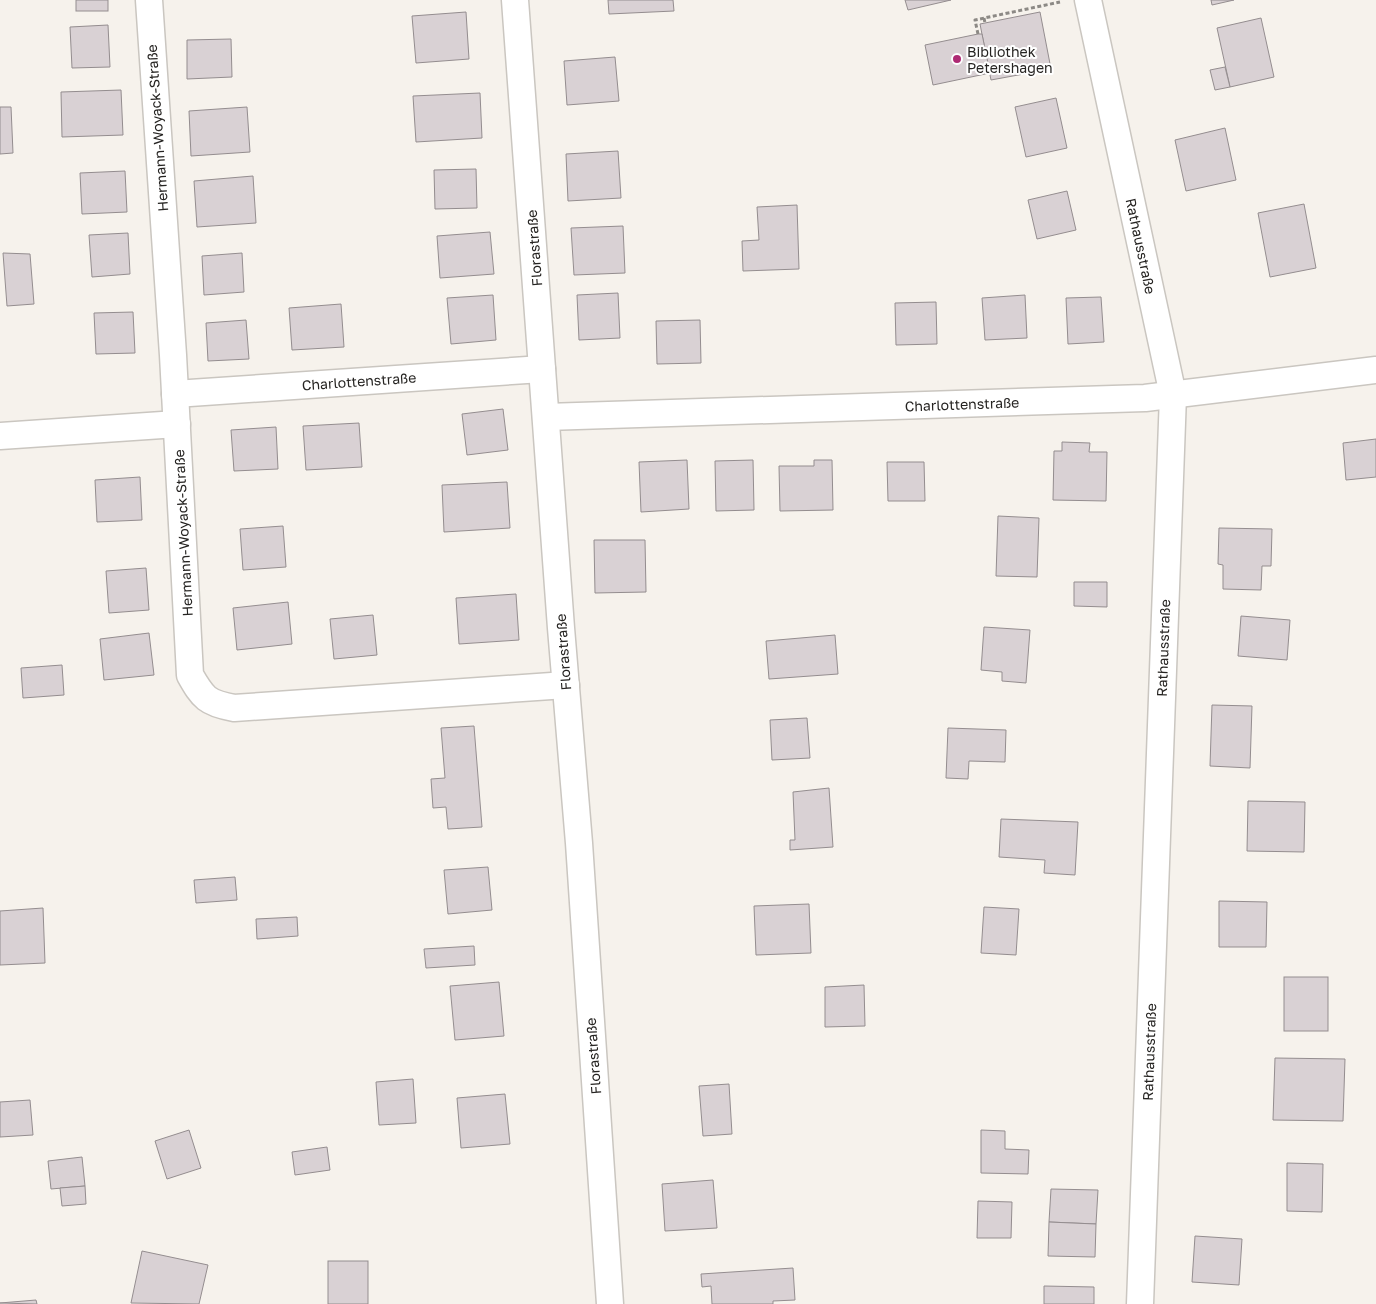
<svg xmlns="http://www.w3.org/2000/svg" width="1376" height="1304" font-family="'Golos Text',sans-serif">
	<rect width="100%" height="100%" fill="#f6f2ec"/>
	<g fill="#d9d1d4" stroke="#948d8f">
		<rect x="76" y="0" width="32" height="11"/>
		<polygon points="608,0 673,0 674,11 609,14"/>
		<polygon points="905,0 951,0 908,10"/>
		<polygon points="1211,0 1234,0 1212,5"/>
		<polygon points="466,12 469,59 416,63 412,16"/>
		<polygon points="1040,12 1051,69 991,80 980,24"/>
		<polygon points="1261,18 1274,77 1230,87 1217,28"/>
		<polygon points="108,25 110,67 72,68 70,27"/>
		<polygon points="978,34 982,34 990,73 933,85 925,45"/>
		<polygon points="231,39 232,77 187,79 187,40"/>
		<polygon points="615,57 619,101 567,105 564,61"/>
		<polygon points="1225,67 1230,87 1215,90 1210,70"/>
		<polygon points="121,90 123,135 62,137 61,92"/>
		<polygon points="480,93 482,138 416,142 413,96"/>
		<polygon points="1056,98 1067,148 1026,157 1015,107"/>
		<polygon points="0,107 11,107 13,153 0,154"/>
		<polygon points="247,107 250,152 191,156 189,111"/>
		<polygon points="1225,128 1236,180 1186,191 1175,140"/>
		<polygon points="618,151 621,198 568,201 566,154"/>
		<polygon points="476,169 477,208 435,209 434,170"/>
		<polygon points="125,171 127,212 82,214 80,173"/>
		<polygon points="253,176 256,223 197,227 194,181"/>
		<polygon points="1067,191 1076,230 1037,239 1028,200"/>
		<polygon points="1304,204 1316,268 1270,277 1258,213"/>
		<polygon points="797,205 799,269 743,271 742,241 759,240 757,207"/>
		<polygon points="623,226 625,273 574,275 571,228"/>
		<polygon points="490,232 494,274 440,278 437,236"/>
		<polygon points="128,233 130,274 92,277 89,235"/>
		<polygon points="3,253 30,254 34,304 7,306"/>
		<polygon points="242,253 244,292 204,295 202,256"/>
		<polygon points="618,293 620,338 579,340 577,295"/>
		<polygon points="493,295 496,340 451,344 447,298"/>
		<polygon points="1025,295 1027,338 985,340 982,298"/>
		<polygon points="1101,297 1104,342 1068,344 1066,298"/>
		<polygon points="936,302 937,344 896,345 895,303"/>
		<polygon points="341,304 344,347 292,350 289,308"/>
		<polygon points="133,312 135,353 96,354 94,313"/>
		<polygon points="246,320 249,359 208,361 206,323"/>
		<polygon points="700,320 701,363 657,364 656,321"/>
		<polygon points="503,409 508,450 467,455 462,414"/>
		<polygon points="359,423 362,467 306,470 303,426"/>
		<polygon points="276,427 278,469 234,471 231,430"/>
		<polygon points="1376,439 1376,477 1346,480 1343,443"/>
		<polygon points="1062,442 1090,443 1089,452 1107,452 1106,501 1053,500 1054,451 1062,451"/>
		<polygon points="687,460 689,509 641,512 639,462"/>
		<polygon points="753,460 754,510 716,511 715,461"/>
		<polygon points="814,460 832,460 833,510 780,511 779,466 814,466"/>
		<polygon points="887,462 924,462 925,501 888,501"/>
		<polygon points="140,477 142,520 97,522 95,480"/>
		<polygon points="507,482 510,528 444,532 442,485"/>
		<polygon points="998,516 1039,518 1037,577 996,576"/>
		<polygon points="283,526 286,567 243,570 240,529"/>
		<polygon points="1219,528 1272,529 1271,566 1262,566 1261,590 1223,589 1223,565 1218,564"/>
		<polygon points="594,540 645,540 646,592 595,593"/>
		<polygon points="146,568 149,610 109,613 106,571"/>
		<polygon points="1074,582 1107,582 1107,607 1074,606"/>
		<polygon points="516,594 519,640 459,644 456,598"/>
		<polygon points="288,602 292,644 237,650 233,608"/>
		<polygon points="373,615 377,655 334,659 330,619"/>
		<polygon points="1241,616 1290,620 1287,660 1238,656"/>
		<polygon points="984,627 1030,630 1026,683 1002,681 1002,672 981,670"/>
		<polygon points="149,633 154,675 104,680 100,639"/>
		<polygon points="835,635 838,674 769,679 766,641"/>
		<polygon points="62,665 64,695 23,698 21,668"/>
		<polygon points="1212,705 1252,706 1250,768 1210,766"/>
		<polygon points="807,718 810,758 772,760 770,720"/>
		<polygon points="474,726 482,827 448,829 446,807 433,808 431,779 445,778 441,728"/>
		<polygon points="948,728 1006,730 1005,762 969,761 968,779 946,778"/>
		<polygon points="829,788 833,847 790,850 790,840 795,840 793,792"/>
		<polygon points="1248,801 1305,802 1304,852 1247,851"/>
		<polygon points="1001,819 1078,822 1075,875 1044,873 1045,860 999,857"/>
		<polygon points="488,867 492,910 448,914 444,870"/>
		<polygon points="235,877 237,900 196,903 194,880"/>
		<polygon points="1219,901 1267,902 1266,947 1219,947"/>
		<polygon points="809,904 811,953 756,955 754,906"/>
		<polygon points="984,907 1019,909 1016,955 981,953"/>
		<polygon points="43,908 45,963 0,965 0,911"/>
		<polygon points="297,917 298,936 257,939 256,919"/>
		<polygon points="474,946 475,965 426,968 424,949"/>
		<rect x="1284" y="977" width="44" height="54"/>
		<polygon points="499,982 504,1036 455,1040 450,986"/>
		<polygon points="864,985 865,1026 825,1027 825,987"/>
		<polygon points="1275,1058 1345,1059 1343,1121 1273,1120"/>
		<polygon points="413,1079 416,1123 379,1125 376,1082"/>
		<polygon points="729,1084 732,1134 703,1136 699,1086"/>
		<polygon points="505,1094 510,1144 461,1148 457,1098"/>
		<polygon points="30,1100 33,1135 0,1137 0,1102"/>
		<polygon points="189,1130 201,1168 167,1179 155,1141"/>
		<polygon points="981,1130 1005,1131 1005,1149 1029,1150 1028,1174 981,1173"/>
		<polygon points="327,1147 330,1170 295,1175 292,1152"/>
		<polygon points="82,1157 85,1186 51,1189 48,1161"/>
		<polygon points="1287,1163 1323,1164 1322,1212 1287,1211"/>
		<polygon points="713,1180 717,1228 665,1231 662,1184"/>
		<polygon points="85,1186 86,1204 62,1206 60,1188"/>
		<polygon points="1051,1189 1098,1190 1096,1224 1049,1222"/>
		<polygon points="978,1201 1012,1202 1011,1238 977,1238"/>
		<polygon points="1049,1222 1096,1224 1095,1257 1048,1256"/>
		<polygon points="1195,1236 1242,1239 1239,1285 1192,1282"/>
		<polygon points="142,1251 208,1265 199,1304 131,1303"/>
		<rect x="328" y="1261" width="40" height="43"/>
		<polygon points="793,1268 795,1300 773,1301 773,1304 712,1304 711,1286 702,1287 701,1274"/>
		<polygon points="1044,1286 1094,1287 1094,1304 1044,1304"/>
		<polygon points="36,1300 37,1304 0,1303"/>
	</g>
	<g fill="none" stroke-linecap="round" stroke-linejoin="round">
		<g stroke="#cac6c0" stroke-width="29">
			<g id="minor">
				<path d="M149,0l24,355 17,320c13,23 17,28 44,33l332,-23"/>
				<polyline points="515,0 561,628 579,843 610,1304"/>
				<polyline points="1088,0 1173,395 1140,1304"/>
				<polyline points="175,394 542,369"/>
				<polyline points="546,417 1145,398 1376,370"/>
				<polyline points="0,436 177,424"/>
			</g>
		</g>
		<g stroke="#8c8985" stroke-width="3" stroke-dasharray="4 2.5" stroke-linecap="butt">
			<polyline points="984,18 985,23"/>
			<polyline points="978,34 975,20 1060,2"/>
		</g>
		<use href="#minor" stroke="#fff" stroke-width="26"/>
	</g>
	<circle fill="#ae2a74" stroke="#fff" stroke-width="2" cx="957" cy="59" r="5"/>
	<g text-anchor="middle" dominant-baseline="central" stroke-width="4" stroke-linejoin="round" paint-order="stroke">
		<g font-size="14" fill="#262422" stroke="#fff" text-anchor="start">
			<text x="967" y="51">Bibliothek<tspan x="967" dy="16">Petershagen</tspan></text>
		</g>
		<g font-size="14" fill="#262422" stroke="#fff">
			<text transform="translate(157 128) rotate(-94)">Hermann-Woyack-Straße</text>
			<text transform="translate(1141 246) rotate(78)">Rathausstraße</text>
			<text transform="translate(534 248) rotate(-94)">Florastraße</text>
			<text transform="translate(359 381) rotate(-4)">Charlottenstraße</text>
			<text transform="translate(962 404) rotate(-2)">Charlottenstraße</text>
			<text transform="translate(183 533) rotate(-93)">Hermann-Woyack-Straße</text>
			<text transform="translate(1163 648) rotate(-88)">Rathausstraße</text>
			<text transform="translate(563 652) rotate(-94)">Florastraße</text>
			<text transform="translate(1149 1052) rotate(-88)">Rathausstraße</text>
			<text transform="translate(593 1056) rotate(-94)">Florastraße</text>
		</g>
	</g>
</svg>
